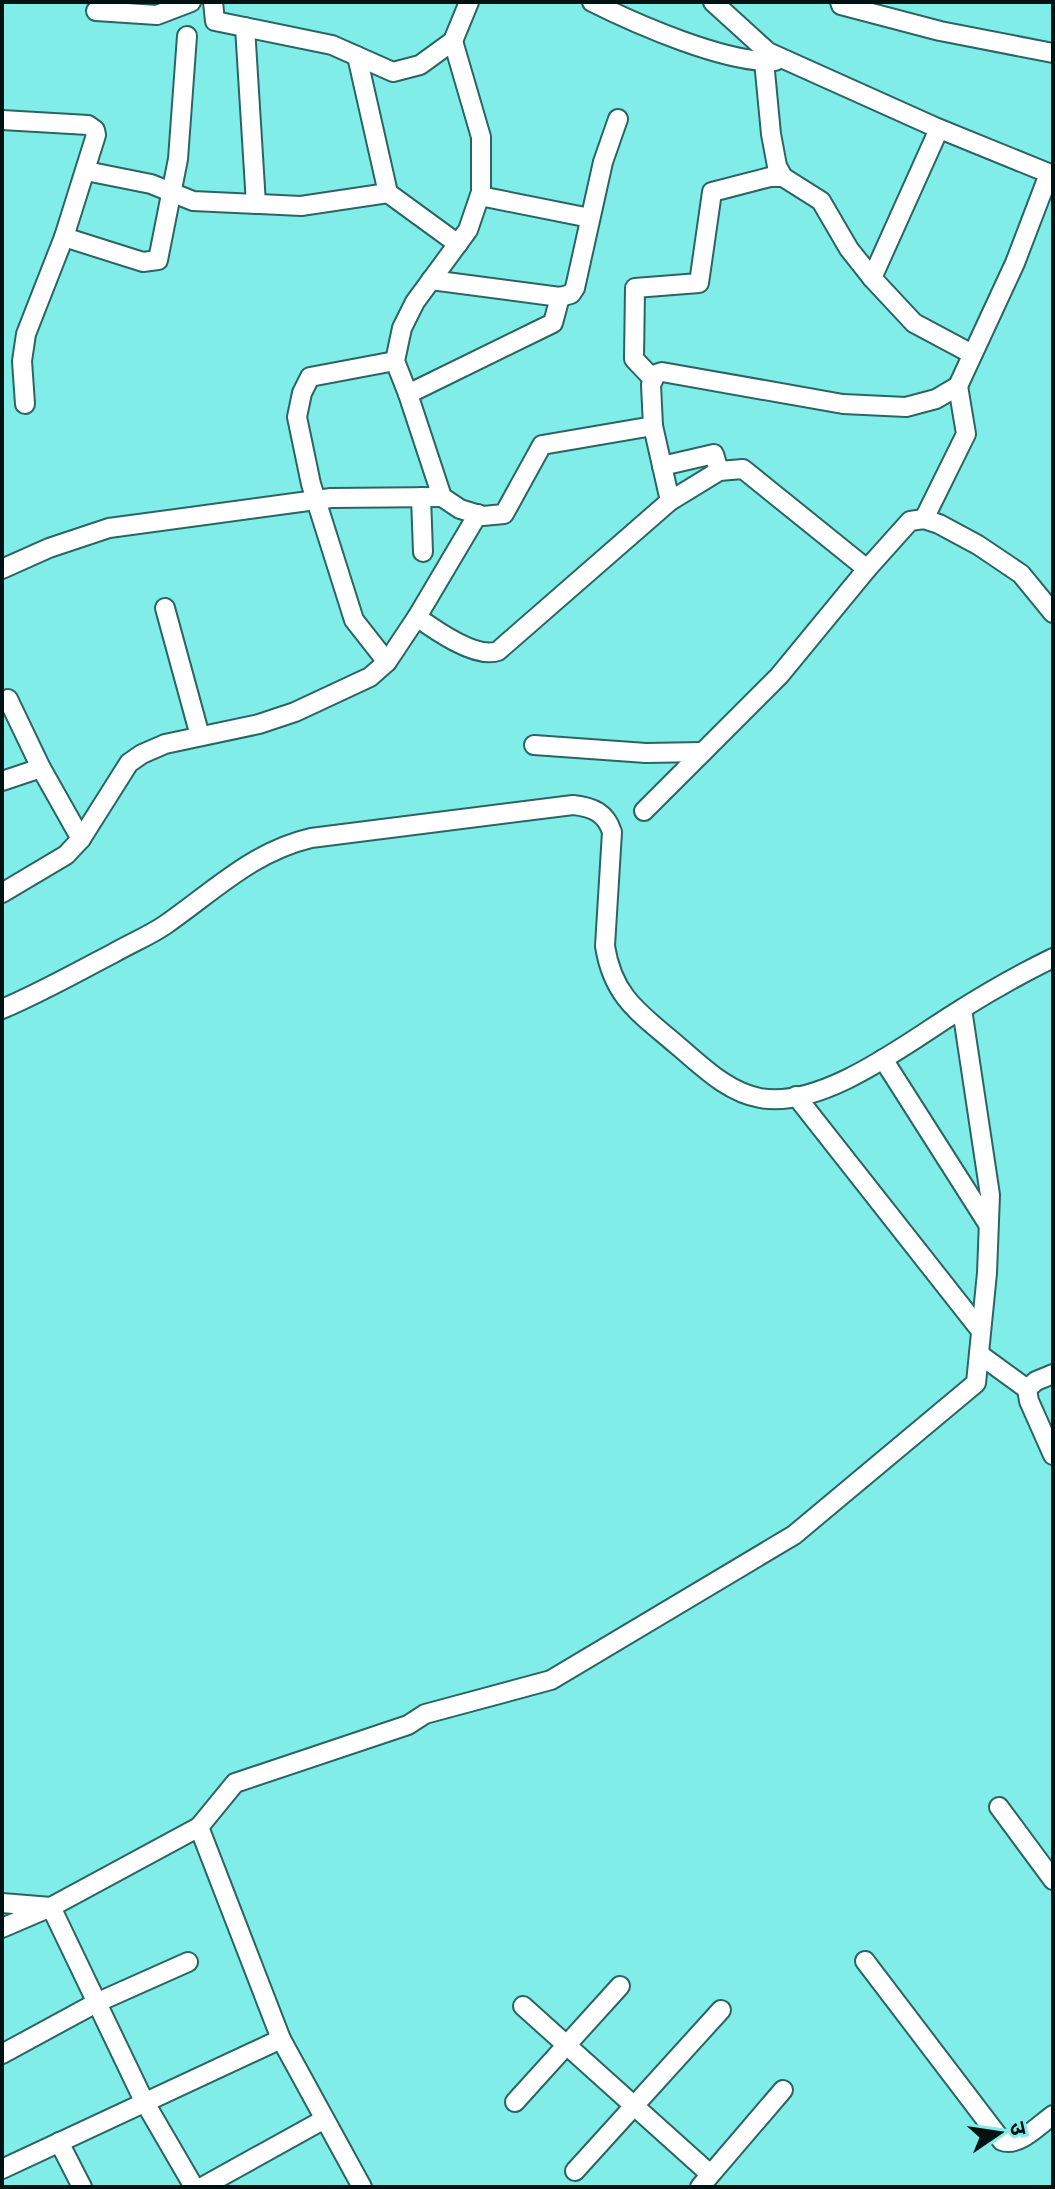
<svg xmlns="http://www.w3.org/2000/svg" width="1055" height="2189" font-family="Ubuntu,'Noto Sans Devanagari',sans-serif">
	<rect width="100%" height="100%" fill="#80ede9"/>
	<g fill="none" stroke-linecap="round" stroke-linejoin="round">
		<g stroke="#2a6563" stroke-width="22">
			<g id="minor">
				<polyline points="213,2 215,21 332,45 393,72 420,65 453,41 481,137 481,192 468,230 415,302 402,328 395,361 408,394 442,497 460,509 483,516 504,514 542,445 653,426 651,385 656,374 662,372 843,404 906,407 936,399 958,386 1015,263 1049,174"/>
				<path d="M592,2c44,22 135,62 183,59"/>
				<polyline points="713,2 768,52 935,127 1053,175"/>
				<polyline points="840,2 841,5 940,31 1053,53"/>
				<polyline points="96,11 157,15 191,2"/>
				<polyline points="245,27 256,204"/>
				<polyline points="453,41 469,2"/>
				<polyline points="357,56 388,193 458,244"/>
				<polyline points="764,61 771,134 777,166 783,177 821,201 849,249 872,278 914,323 972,354"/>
				<polyline points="2,120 88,125 95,130 96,135 64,237 26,334 22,361 25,404"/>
				<polyline points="86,171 151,184 193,201 301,206 388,193"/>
				<polyline points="480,196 590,218"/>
				<polyline points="64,237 143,262 158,260 178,159 187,36"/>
				<polyline points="872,278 939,129"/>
				<polyline points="431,280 560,297 571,294 575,288 603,162 618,119"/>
				<polyline points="653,379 634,359 635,288 699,283 712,192 770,177 783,177"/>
				<polyline points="408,394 553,323 560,297"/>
				<polyline points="653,426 670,501"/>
				<polyline points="662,466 714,454 719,471"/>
				<polyline points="421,497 423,552"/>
				<polyline points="924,519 966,434 958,386"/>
				<polyline points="2,569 49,548 109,528 331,498 442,497"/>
				<polyline points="165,608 200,736"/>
				<path d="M417,617c18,13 59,42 81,34l172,-150 49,-30 24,-2 124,100"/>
				<polyline points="387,662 354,620 311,484 297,417 302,393 310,377 395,361"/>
				<polyline points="8,699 41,768 81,839"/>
				<polyline points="534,745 646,753 703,752"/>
				<polyline points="2,781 41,768"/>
				<polyline points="644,811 779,676 867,569 910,521 924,519 939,524 978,545 1021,574 1053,613"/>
				<polyline points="2,893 66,855 81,839 129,763 142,754 165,744 259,724 295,712 370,677 387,662 417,617 478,514"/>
				<path d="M2,1009c38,-16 73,-36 110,-55 17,-10 37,-18 53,-29 49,-34 87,-73 146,-87l262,-33c20,2 33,8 39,27l-7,114c8,52 36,68 73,100 24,20 49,46 82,52 61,11 143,-52 192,-83 33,-21 66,-40 101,-57"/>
				<polyline points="883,1059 988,1224"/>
				<polyline points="796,1096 981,1331"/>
				<polyline points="979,1354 1027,1389"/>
				<polyline points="1053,1374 1036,1381 1027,1389 1029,1401 1053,1455"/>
				<polyline points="999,1807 1053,1880"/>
				<polyline points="199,1827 235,1783 408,1725 425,1714 551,1680 794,1535 976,1383 987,1273 990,1195 962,1009"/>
				<polyline points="2,1903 51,1907 199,1827 281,2039"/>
				<polyline points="2,1928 51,1907 144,2101 194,2187"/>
				<path d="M865,1961l137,180c17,6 37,-16 51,-26"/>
				<polyline points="523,2006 710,2174"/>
				<polyline points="2,2054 96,2003 188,1962"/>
				<polyline points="515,2102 620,1986"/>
				<polyline points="59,2142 82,2187"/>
				<polyline points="2,2169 281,2039 362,2187"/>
				<polyline points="575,2171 721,2010"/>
				<polyline points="202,2187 323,2120"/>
				<polyline points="700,2187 783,2090"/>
			</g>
		</g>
		<use href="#minor" stroke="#fff" stroke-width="18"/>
	</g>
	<rect width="1055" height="2189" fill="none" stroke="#001212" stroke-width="8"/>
	<g transform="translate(999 2133) rotate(77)" stroke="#80ede9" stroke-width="6" paint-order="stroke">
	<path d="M0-6L14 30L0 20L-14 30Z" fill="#001212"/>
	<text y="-12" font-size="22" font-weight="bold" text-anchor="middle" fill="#001212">उ</text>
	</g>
</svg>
